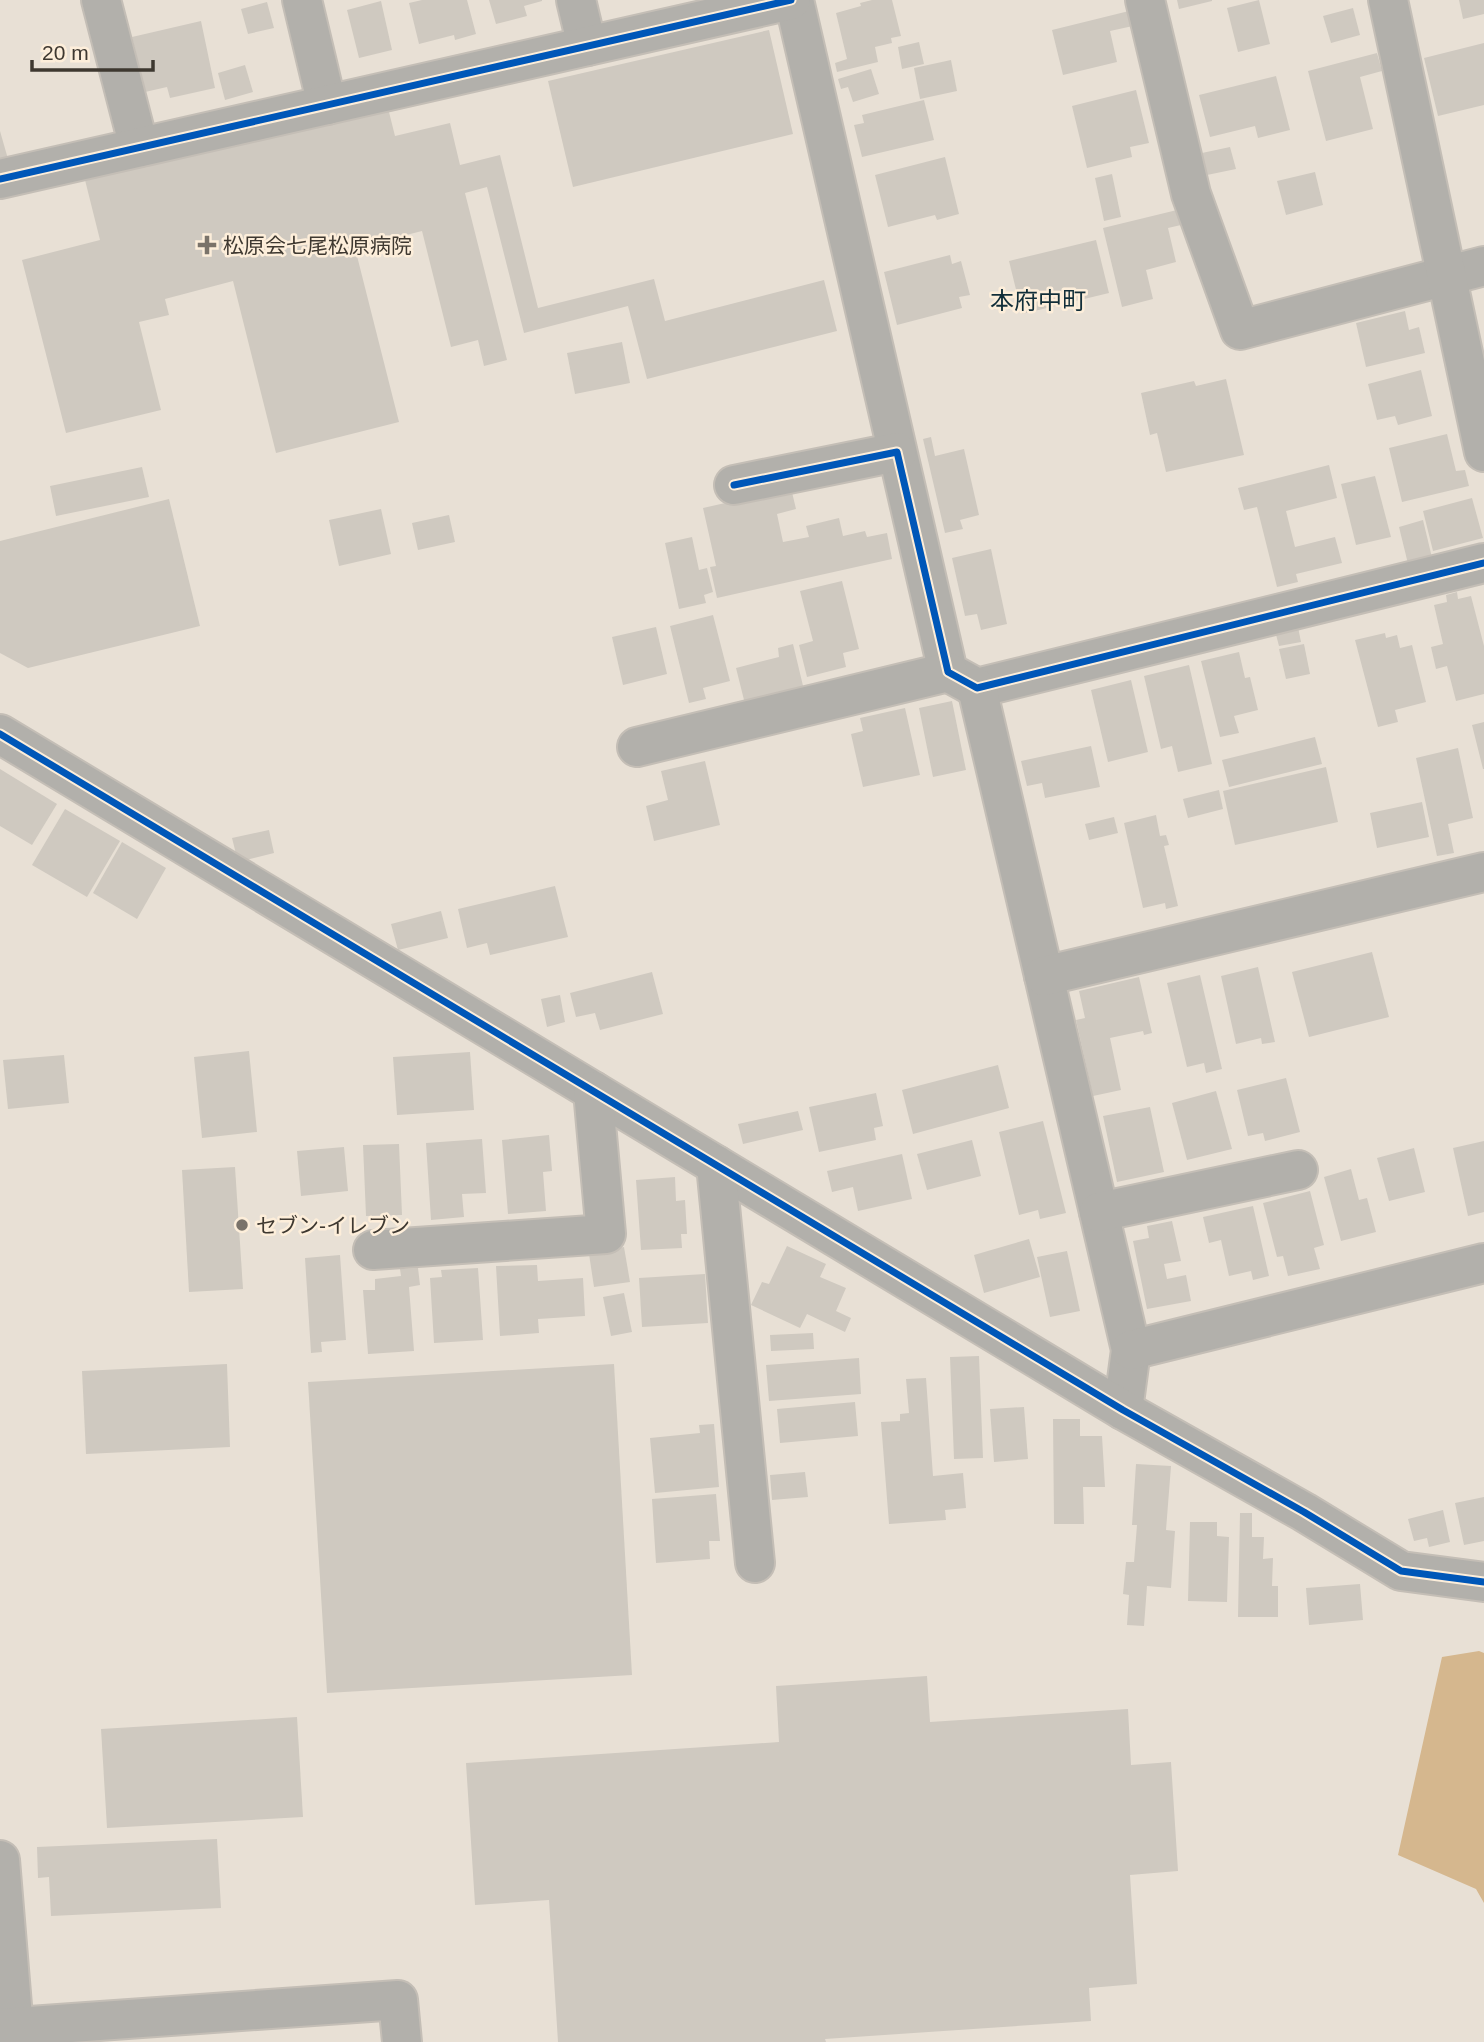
<svg xmlns="http://www.w3.org/2000/svg" width="1484" height="2042" font-family="Helvetica,'Noto Sans JP',sans-serif">
	<rect width="100%" height="100%" fill="#e8e0d5"/>
	<polygon fill="#d5b78e" points="1479,1651 1484,1653 1484,1903 1476,1889 1398,1855 1442,1657"/>
	<g fill="#cfc9c0">
		<polygon points="422,0 467,0 476,34 455,40 454,35 419,44 409,3"/>
		<polygon points="489,0 542,0 542,1 524,6 527,16 496,24"/>
		<polygon points="872,0 892,0 901,36 891,38 892,43 875,47 878,62 837,72 835,63 847,59 836,13 861,6 860,3"/>
		<polygon points="1177,0 1212,0 1212,1 1179,9"/>
		<polygon points="1259,0 1270,44 1238,52 1227,8"/>
		<polygon points="1459,0 1484,0 1484,14 1463,19"/>
		<polygon points="381,1 392,50 359,58 347,10"/>
		<polygon points="267,2 274,28 248,34 241,9"/>
		<polygon points="1353,8 1360,35 1331,43 1323,16"/>
		<polygon points="1129,11 1133,26 1110,31 1117,62 1063,75 1052,30"/>
		<polygon points="201,21 215,88 170,98 167,87 145,92 132,37"/>
		<polygon points="769,30 793,134 573,187 548,81"/>
		<polygon points="919,42 924,64 902,69 898,47"/>
		<polygon points="1484,43 1484,105 1438,116 1424,58"/>
		<polygon points="1377,53 1382,71 1360,77 1373,129 1326,141 1308,71"/>
		<polygon points="951,60 957,91 920,99 914,68"/>
		<polygon points="245,65 253,92 225,100 218,73"/>
		<polygon points="871,69 879,94 853,102 848,87 841,89 838,79"/>
		<polygon points="1276,76 1290,130 1258,138 1255,126 1210,137 1199,95"/>
		<polygon points="1136,90 1149,143 1130,147 1132,157 1087,168 1072,106"/>
		<polygon points="924,100 934,140 862,157 854,125 864,123 862,115"/>
		<polygon points="387,104 395,136 450,123 460,165 500,155 538,308 654,279 665,321 824,280 837,331 647,379 628,306 524,333 487,187 465,193 507,360 484,366 478,340 451,347 422,231 355,248 399,422 276,453 233,281 165,299 169,315 139,322 161,410 66,433 22,260 100,240 85,180"/>
		<polygon points="0,131 8,159 0,161"/>
		<polygon points="1230,147 1236,169 1207,175 1202,153"/>
		<polygon points="945,157 959,214 937,220 935,215 888,227 875,175"/>
		<polygon points="1315,172 1323,205 1286,215 1277,181"/>
		<polygon points="1112,174 1121,217 1104,221 1095,178"/>
		<polygon points="1177,210 1181,225 1168,228 1176,262 1146,270 1153,299 1122,307 1103,228"/>
		<polygon points="1096,240 1109,293 1022,314 1009,261"/>
		<polygon points="950,255 952,264 961,261 970,295 959,297 962,308 897,325 884,272"/>
		<polygon points="1405,311 1409,330 1419,327 1425,353 1366,367 1356,323"/>
		<polygon points="622,342 630,383 575,394 567,353"/>
		<polygon points="1421,370 1432,416 1398,425 1395,416 1377,420 1368,384"/>
		<polygon points="1226,379 1244,455 1166,472 1157,433 1150,435 1141,393 1194,381 1196,386"/>
		<polygon points="1447,434 1456,471 1465,470 1469,486 1402,502 1389,448"/>
		<polygon points="931,437 935,456 964,449 979,515 960,520 963,529 945,533 923,439"/>
		<polygon points="1329,465 1337,498 1286,511 1295,547 1335,537 1342,563 1296,574 1298,582 1277,587 1257,507 1244,510 1238,488"/>
		<polygon points="142,467 149,497 56,516 50,486"/>
		<polygon points="1375,476 1391,537 1356,545 1341,484"/>
		<polygon points="791,488 796,509 777,514 783,542 809,537 806,526 839,518 843,536 865,531 867,537 887,533 892,559 717,598 710,567 716,566 703,508"/>
		<polygon points="1472,498 1483,538 1433,551 1423,511"/>
		<polygon points="169,499 200,626 28,668 0,653 0,541"/>
		<polygon points="381,509 391,554 339,566 329,520"/>
		<polygon points="449,515 455,542 418,550 412,523"/>
		<polygon points="1423,520 1434,566 1410,572 1399,527"/>
		<polygon points="692,537 699,570 707,568 713,592 704,595 706,603 679,609 665,543"/>
		<polygon points="991,549 1007,624 981,630 977,614 965,616 952,558"/>
		<polygon points="842,581 859,649 843,653 846,667 807,677 799,645 813,641 800,591"/>
		<polygon points="1457,592 1458,599 1471,596 1484,646 1484,694 1456,701 1447,666 1436,669 1431,647 1443,644 1434,605 1447,602 1446,595"/>
		<polygon points="713,615 730,681 703,688 706,699 689,703 670,626"/>
		<polygon points="656,627 667,674 623,685 612,637"/>
		<polygon points="1298,627 1301,642 1279,646 1275,631"/>
		<polygon points="1385,633 1386,638 1397,635 1400,648 1412,645 1426,702 1395,710 1398,722 1378,727 1355,640"/>
		<polygon points="793,644 804,690 745,704 736,668 779,657 778,648"/>
		<polygon points="1304,644 1310,674 1286,679 1279,649"/>
		<polygon points="1239,652 1245,678 1250,677 1258,710 1234,716 1239,733 1220,737 1201,661"/>
		<polygon points="1189,665 1212,764 1178,772 1172,746 1161,749 1144,676"/>
		<polygon points="1131,680 1148,752 1108,762 1091,690"/>
		<polygon points="952,701 966,770 933,777 919,708"/>
		<polygon points="905,708 920,775 863,787 851,734 863,731 860,718"/>
		<polygon points="1484,722 1484,769 1483,769 1472,725"/>
		<polygon points="1315,737 1322,764 1229,787 1222,760"/>
		<polygon points="1091,746 1100,787 1045,798 1042,783 1027,786 1021,761"/>
		<polygon points="1458,748 1473,818 1448,824 1454,853 1437,856 1416,758"/>
		<polygon points="705,761 720,825 654,841 646,806 668,800 661,771"/>
		<polygon points="1326,767 1338,822 1235,845 1223,791"/>
		<polygon points="0,769 57,804 32,845 0,826"/>
		<polygon points="1219,790 1223,809 1188,818 1183,799"/>
		<polygon points="1422,802 1429,837 1377,848 1370,813"/>
		<polygon points="65,809 120,841 87,897 32,865"/>
		<polygon points="1156,815 1160,836 1166,835 1169,845 1164,846 1178,906 1166,909 1165,903 1143,908 1124,823"/>
		<polygon points="1114,817 1118,833 1089,840 1085,824"/>
		<polygon points="269,830 274,853 238,862 232,838"/>
		<polygon points="122,842 166,868 137,919 93,893"/>
		<polygon points="555,886 568,937 490,955 487,943 467,948 458,909"/>
		<polygon points="441,911 448,938 398,950 391,924"/>
		<polygon points="1372,952 1389,1017 1309,1037 1292,972"/>
		<polygon points="1258,967 1275,1042 1262,1044 1261,1038 1236,1044 1221,976"/>
		<polygon points="652,972 663,1014 600,1030 595,1013 576,1017 570,993"/>
		<polygon points="1200,975 1222,1069 1206,1073 1204,1063 1187,1067 1167,983"/>
		<polygon points="1139,977 1152,1033 1144,1035 1143,1031 1110,1038 1121,1090 1093,1096 1076,1020 1085,1018 1079,991"/>
		<polygon points="560,995 565,1022 547,1027 541,999"/>
		<polygon points="249,1051 257,1132 202,1138 194,1057"/>
		<polygon points="470,1052 474,1110 397,1115 393,1057"/>
		<polygon points="64,1055 69,1103 8,1109 3,1060"/>
		<polygon points="998,1065 1009,1108 913,1134 902,1090"/>
		<polygon points="1286,1078 1300,1132 1265,1141 1263,1133 1248,1136 1237,1090"/>
		<polygon points="1216,1091 1232,1149 1187,1160 1172,1103"/>
		<polygon points="876,1093 883,1126 874,1128 876,1140 819,1152 809,1107"/>
		<polygon points="1150,1107 1164,1172 1117,1182 1103,1116"/>
		<polygon points="798,1111 803,1130 743,1144 738,1124"/>
		<polygon points="1043,1121 1066,1213 1040,1219 1038,1210 1019,1215 999,1132"/>
		<polygon points="549,1135 552,1171 543,1172 546,1211 508,1214 502,1140"/>
		<polygon points="482,1139 486,1193 462,1194 464,1217 431,1220 426,1143"/>
		<polygon points="972,1140 981,1176 927,1190 917,1154"/>
		<polygon points="1484,1141 1484,1212 1468,1216 1453,1148"/>
		<polygon points="399,1144 402,1215 366,1216 363,1145"/>
		<polygon points="344,1147 348,1191 301,1196 297,1151"/>
		<polygon points="1414,1148 1425,1192 1389,1201 1377,1158"/>
		<polygon points="902,1154 912,1199 858,1211 853,1187 832,1192 827,1171"/>
		<polygon points="235,1167 243,1289 189,1292 182,1170"/>
		<polygon points="1351,1169 1359,1200 1367,1198 1376,1232 1341,1241 1324,1177"/>
		<polygon points="675,1177 676,1201 685,1200 687,1234 681,1234 682,1248 641,1250 636,1180"/>
		<polygon points="1310,1191 1324,1245 1314,1248 1320,1269 1288,1276 1283,1256 1277,1257 1263,1203"/>
		<polygon points="1253,1206 1269,1276 1253,1280 1251,1271 1229,1276 1221,1240 1209,1243 1203,1217"/>
		<polygon points="1172,1221 1181,1261 1164,1264 1167,1279 1186,1275 1191,1301 1147,1309 1133,1241 1149,1238 1147,1226"/>
		<polygon points="1029,1239 1040,1277 984,1293 974,1255"/>
		<polygon points="787,1246 826,1264 820,1277 846,1288 836,1311 851,1318 845,1332 807,1314 800,1328 751,1305 762,1282 769,1284"/>
		<polygon points="624,1247 630,1282 594,1287 589,1254"/>
		<polygon points="1067,1251 1080,1311 1050,1317 1037,1257"/>
		<polygon points="340,1255 346,1340 321,1342 322,1352 311,1353 305,1258"/>
		<polygon points="537,1265 538,1281 583,1278 585,1316 538,1319 539,1333 500,1336 496,1266"/>
		<polygon points="418,1268 420,1285 409,1287 414,1351 368,1354 363,1290 375,1290 375,1279 401,1276 400,1269"/>
		<polygon points="478,1268 483,1340 434,1343 430,1278 442,1277 441,1270"/>
		<polygon points="705,1274 708,1323 642,1327 639,1278"/>
		<polygon points="624,1293 632,1332 611,1336 603,1297"/>
		<polygon points="813,1333 814,1349 771,1351 770,1335"/>
		<polygon points="979,1356 983,1458 954,1459 950,1357"/>
		<polygon points="859,1358 861,1394 769,1401 766,1365"/>
		<polygon points="227,1364 230,1447 86,1454 82,1371"/>
		<polygon points="614,1364 632,1675 327,1693 308,1382"/>
		<polygon points="926,1378 933,1476 963,1473 966,1508 945,1510 946,1520 889,1524 881,1422 900,1421 900,1414 909,1413 906,1379"/>
		<polygon points="855,1402 858,1436 780,1443 777,1409"/>
		<polygon points="1024,1407 1028,1459 994,1462 990,1409"/>
		<polygon points="1053,1419 1080,1419 1080,1436 1102,1436 1105,1487 1083,1487 1084,1524 1054,1524"/>
		<polygon points="714,1424 719,1487 655,1493 650,1438 700,1433 699,1425"/>
		<polygon points="1136,1464 1171,1466 1166,1530 1175,1531 1171,1588 1147,1586 1144,1626 1127,1625 1129,1595 1123,1594 1126,1562 1134,1562 1137,1525 1132,1525"/>
		<polygon points="805,1472 808,1497 772,1500 770,1475"/>
		<polygon points="716,1494 720,1541 709,1541 710,1559 656,1563 652,1499"/>
		<polygon points="1484,1497 1484,1541 1464,1545 1455,1503"/>
		<polygon points="1443,1510 1450,1542 1429,1547 1427,1538 1414,1541 1408,1519"/>
		<polygon points="1240,1513 1252,1513 1252,1537 1264,1537 1263,1559 1273,1558 1272,1586 1278,1586 1278,1617 1238,1617"/>
		<polygon points="1190,1522 1217,1522 1217,1536 1229,1537 1227,1602 1188,1601"/>
		<polygon points="1360,1584 1363,1620 1309,1625 1306,1588"/>
		<polygon points="927,1676 930,1722 1128,1709 1131,1765 1171,1762 1178,1871 1130,1875 1137,1984 1089,1988 1091,2021 825,2039 826,2042 558,2042 549,1900 475,1905 466,1763 779,1742 776,1686"/>
		<polygon points="297,1717 303,1817 107,1828 101,1729"/>
		<polygon points="217,1839 221,1908 51,1916 49,1877 38,1878 37,1847"/>
	</g>
	<g fill="none" stroke-linecap="round" stroke-linejoin="round">
		<g stroke="#c4beb6" stroke-width="42">
			<g id="minor">
				<polyline points="101,0 139,147"/>
				<polyline points="302,0 327,105"/>
				<polyline points="576,0 587,46"/>
				<polyline points="794,0 948,672 977,688 1484,563"/>
				<polyline points="1145,0 1191,194 1240,330 1484,266"/>
				<polyline points="1388,0 1484,452"/>
				<polyline points="0,179 791,0"/>
				<polyline points="734,485 897,452"/>
				<polyline points="977,688 1131,1350 1123,1410"/>
				<polyline points="0,734 1123,1410 1304,1512 1401,1571 1484,1582"/>
				<polyline points="637,747 948,672"/>
				<polyline points="1044,976 1484,872"/>
				<polyline points="716,1165 755,1563"/>
				<polyline points="1099,1212 1298,1170"/>
				<polyline points="373,1250 606,1234 593,1091"/>
				<polyline points="1131,1350 1484,1263"/>
				<polyline points="0,1860 15,2042"/>
				<polyline points="0,2028 398,2000 402,2042"/>
			</g>
		</g>
		<use href="#minor" stroke="#b2b0ab" stroke-width="38"/>
		<g stroke="#fdeeda" stroke-width="11">
			<g id="cycleway">
				<polyline points="0,179 791,0"/>
				<polyline points="734,485 897,452 948,672 977,688 1484,563"/>
				<polyline points="0,734 1123,1410 1304,1512 1401,1571 1484,1582"/>
			</g>
		</g>
		<use href="#cycleway" stroke="#0057b8" stroke-width="7"/>
	</g>
	<g fill="#7a736a" stroke="#fdeeda" stroke-width="2.5">
		<path d="M203.5 234.5h7v7h7v7h-7v7h-7v-7h-7v-7h7z"/>
		<circle cx="242" cy="1225" r="7"/>
	</g>
	<g text-anchor="middle" dominant-baseline="central" stroke-width="5" stroke-linejoin="round" paint-order="stroke">
		<g font-size="21" fill="#3e3830" stroke="#fdeeda" text-anchor="start">
			<text x="223" y="245">松原会七尾松原病院</text>
			<text x="256" y="1225">セブン-イレブン</text>
		</g>
		<g font-size="24" fill="#112e39" stroke="#fdeeda">
			<text x="1038" y="300">本府中町</text>
		</g>
	</g>
	<path d="M32 60v10h121v-10" fill="none" stroke="#3e3830" stroke-width="3.5"/>
	<text x="42" y="60" font-size="21" fill="#3e3830" stroke="#fdeeda" stroke-width="5" paint-order="stroke">20 m</text>
</svg>
